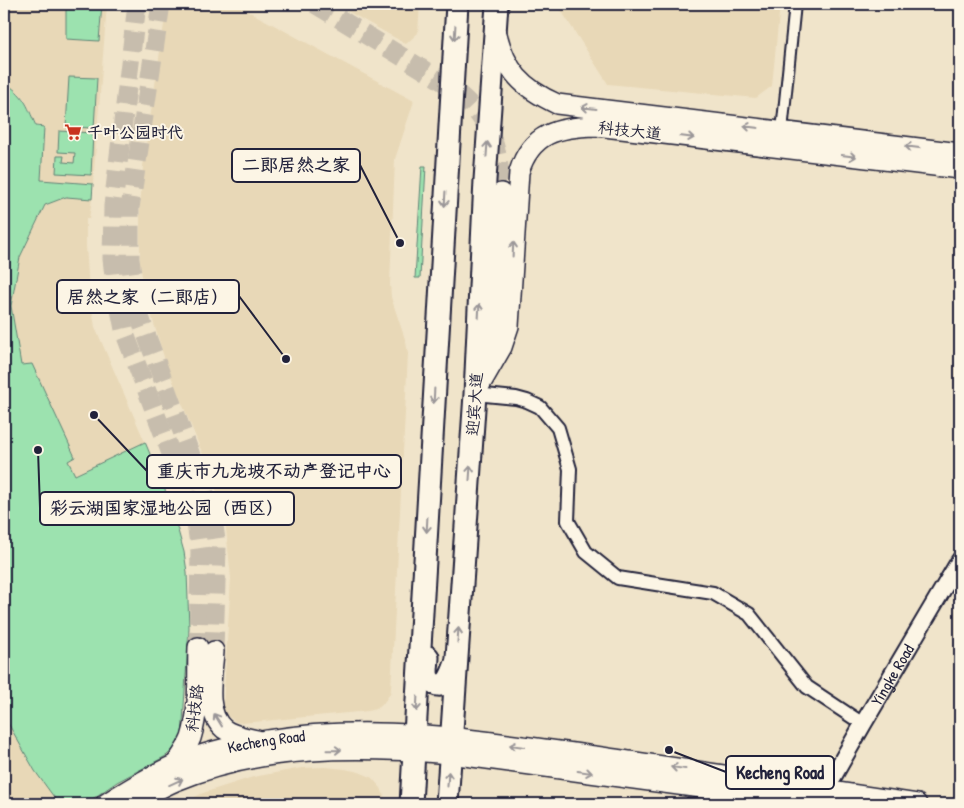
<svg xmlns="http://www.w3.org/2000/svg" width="964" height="808" font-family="'Patrick Hand','LXGW WenKai TC',sans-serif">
	<rect width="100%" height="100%" fill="#f0e4ca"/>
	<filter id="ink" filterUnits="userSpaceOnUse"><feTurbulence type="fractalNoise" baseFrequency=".02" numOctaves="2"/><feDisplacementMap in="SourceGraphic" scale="10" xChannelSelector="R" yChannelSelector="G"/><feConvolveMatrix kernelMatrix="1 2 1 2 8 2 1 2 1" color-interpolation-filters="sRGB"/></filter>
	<g filter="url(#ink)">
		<g fill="#e8d8b7">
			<polygon points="4,4 107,4 93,184 41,180 44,127 36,126 25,100 20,94 4,82"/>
			<polygon points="167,4 235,4 414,101 395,159 390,284 391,297 406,342 408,354 391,689 390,694 382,705 376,709 368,711 242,723 236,722 226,715 223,706 231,578 226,529 214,482 166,364 146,297 140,265 140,206 143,166"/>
			<polygon points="335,4 420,4 418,33 406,44"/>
			<polygon points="557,4 780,4 772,86 756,98 608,84"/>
			<polygon points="66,197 92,199 89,219 86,219 86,245 89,291 95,327 145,442 75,475 68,461 75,457 21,365 11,306 20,257 45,205"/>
			<polygon points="4,716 35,771 59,804 4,804"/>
			<polygon points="325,767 345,769 359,772 371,777 381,788 387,804 180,804 203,793 253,777 302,768"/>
		</g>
		<g fill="#9ce2af" stroke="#5f8275">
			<polygon points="66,4 102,4 99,41 66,39"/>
			<polygon points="69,77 97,78 94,128 66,127"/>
			<path d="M4,82c21,14 22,21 32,44l8,1 -3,53 52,4 -1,15 -26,-2 -21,8 -25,52 -9,49 10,59 11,-1 43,93 -7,4 7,14 70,-33 25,60 14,50 3,20 2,56 -7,109 -7,11 -9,8 -49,26 -32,22h-26l-24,-33 -31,-55z"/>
			<polygon points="59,131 93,133 91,175 56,173 57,156 64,156 63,162 74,163 75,153 58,152"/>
			<polygon points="422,166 426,166 420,278 415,278"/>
		</g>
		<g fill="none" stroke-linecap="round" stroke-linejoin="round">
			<g stroke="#c7bdad" stroke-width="19" stroke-dasharray="19 9" stroke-linecap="butt">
				<polyline points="137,4 113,206 112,259 115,285 125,334 195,516 200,551 198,647"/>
				<polyline points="161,4 130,208 130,259 136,304 143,326 212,512 217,547 214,651"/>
				<path d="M315,4l124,75c46,32 61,58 62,114"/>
			</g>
			<g stroke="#22223b" stroke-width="14">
				<polyline id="pedestrian" points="782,131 795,4"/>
			</g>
			<g stroke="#22223b" stroke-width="16">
				<polyline id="minor" points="475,394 516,398 527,401 540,407 558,428 570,469 568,521 586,552 618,578 713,593 749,614 807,687 863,724"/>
			</g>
			<g stroke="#22223b" stroke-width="20">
				<g id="tertiary">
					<path id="s1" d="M826,789l37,-65 97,-164"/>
				</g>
			</g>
			<g stroke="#22223b" stroke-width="22">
				<g id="secondary">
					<path d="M497,34c9,37 25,54 60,70l403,49"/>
					<polyline points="491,362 501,193"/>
					<path d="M475,394l27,-47 7,-21 10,-154c12,-39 39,-45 77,-46l364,43"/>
					<path d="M214,651c-1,23 -11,60 10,78 9,7 22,8 33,11"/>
					<path d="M175,765c6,-9 12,-17 16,-27 9,-28 6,-62 7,-91"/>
					<path id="s2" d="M105,804c22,-14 45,-28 69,-39 29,-13 61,-20 93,-25 118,-19 232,3 348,19 101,15 201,29 302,45"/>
					<path d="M133,804c14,-8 28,-17 43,-23 86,-36 183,-35 274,-27l369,50"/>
				</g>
			</g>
			<g stroke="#22223b" stroke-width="25">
				<g id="trunk">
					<path d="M428,657c0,6 -2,15 0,20 1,4 5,7 9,8 12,2 15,-13 19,-22"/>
					<polyline points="411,804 457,4"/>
					<polyline points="447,804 475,394 485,180 497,4"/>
				</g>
			</g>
			<use href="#pedestrian" stroke="#fcf5e5" stroke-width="10"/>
			<use href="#minor" stroke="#fcf5e5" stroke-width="12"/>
			<use href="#tertiary" stroke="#fcf5e5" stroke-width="16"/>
			<use href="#secondary" stroke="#fcf5e5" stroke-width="19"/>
			<use href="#trunk" stroke="#fcf5e5" stroke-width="21"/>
		</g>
		<defs><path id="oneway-shaft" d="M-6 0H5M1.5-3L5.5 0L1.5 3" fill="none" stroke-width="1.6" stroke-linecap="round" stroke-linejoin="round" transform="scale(1.25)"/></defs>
		<g stroke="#9a9698">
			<use href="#oneway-shaft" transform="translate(455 33) rotate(93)"/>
			<use href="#oneway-shaft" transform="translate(589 108) rotate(-173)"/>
			<use href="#oneway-shaft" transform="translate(751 127) rotate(-173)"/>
			<use href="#oneway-shaft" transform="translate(687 137) rotate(7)"/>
			<use href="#oneway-shaft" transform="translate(912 147) rotate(-173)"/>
			<use href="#oneway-shaft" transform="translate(487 149) rotate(-86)"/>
			<use href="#oneway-shaft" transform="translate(849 156) rotate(7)"/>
			<use href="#oneway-shaft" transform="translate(445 199) rotate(93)"/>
			<use href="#oneway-shaft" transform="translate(513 249) rotate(-87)"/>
			<use href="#oneway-shaft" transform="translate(479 311) rotate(-87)"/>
			<use href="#oneway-shaft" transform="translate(434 396) rotate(93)"/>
			<use href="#oneway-shaft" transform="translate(470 473) rotate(-86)"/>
			<use href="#oneway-shaft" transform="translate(427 525) rotate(93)"/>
			<use href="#oneway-shaft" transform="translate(458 635) rotate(-86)"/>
			<use href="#oneway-shaft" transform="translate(417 704) rotate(93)"/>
			<use href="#oneway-shaft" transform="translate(218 720) rotate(-122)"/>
			<use href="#oneway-shaft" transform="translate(517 746) rotate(-172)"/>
			<use href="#oneway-shaft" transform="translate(334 750) rotate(-1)"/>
			<use href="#oneway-shaft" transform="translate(678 768) rotate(-172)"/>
			<use href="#oneway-shaft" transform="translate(585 772) rotate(8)"/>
			<use href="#oneway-shaft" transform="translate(448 779) rotate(-86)"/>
			<use href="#oneway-shaft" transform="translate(176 782) rotate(-24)"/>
		</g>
	</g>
	<defs>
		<g id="supermarket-bare" transform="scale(1.35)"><path d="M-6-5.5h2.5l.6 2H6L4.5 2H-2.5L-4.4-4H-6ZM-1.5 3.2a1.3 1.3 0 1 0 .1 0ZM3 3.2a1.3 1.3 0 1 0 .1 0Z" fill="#c8321e" stroke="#fcf5e5" stroke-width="2.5" paint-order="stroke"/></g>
	</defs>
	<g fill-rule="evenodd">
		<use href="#supermarket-bare" x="73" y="132"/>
	</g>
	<g text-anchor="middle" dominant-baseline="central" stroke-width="4" stroke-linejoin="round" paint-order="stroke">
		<g font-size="16" fill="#22223b" stroke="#fcf5e5">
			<text transform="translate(630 130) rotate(6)">科技大道</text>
			<text transform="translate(474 404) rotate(-86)">迎宾大道</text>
			<text stroke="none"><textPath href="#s1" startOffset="132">Yingke Road</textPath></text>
			<text transform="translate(194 708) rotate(-83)">科技路</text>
			<text stroke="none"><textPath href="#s2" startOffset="175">Kecheng Road</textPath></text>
		</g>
		<g font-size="16" font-weight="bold" fill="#22223b" stroke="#fcf5e5" text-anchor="start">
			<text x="87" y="132">千叶公园时代</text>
		</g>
	</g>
	<path fill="none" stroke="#22223b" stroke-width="2" d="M400 243L360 165M286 359L239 296M94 415L147 471M38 450L40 508M669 750L726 772"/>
	<g fill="#22223b" stroke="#fcf5e5" stroke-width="2">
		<circle cx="400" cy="243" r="5"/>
		<circle cx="286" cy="359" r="5"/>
		<circle cx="94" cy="415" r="5"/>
		<circle cx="38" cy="450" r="5"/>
		<circle cx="669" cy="750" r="5"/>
	</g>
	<g fill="#fcf5e5" stroke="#22223b" stroke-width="2">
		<rect x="232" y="149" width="128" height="33" rx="5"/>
		<rect x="57" y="280" width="182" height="33" rx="5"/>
		<rect x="147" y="455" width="254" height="33" rx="5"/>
		<rect x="40" y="492" width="254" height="33" rx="5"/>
		<rect x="726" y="756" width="108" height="33" rx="5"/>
	</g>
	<g font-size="18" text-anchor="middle" font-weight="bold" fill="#22223b">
		<text x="296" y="171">二郎居然之家</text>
		<text x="148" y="303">居然之家（二郎店）</text>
		<text x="274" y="477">重庆市九龙坡不动产登记中心</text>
		<text x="167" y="514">彩云湖国家湿地公园（西区）</text>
		<text x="780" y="779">Kecheng Road</text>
	</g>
	<rect width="964" height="808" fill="none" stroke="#fcf5e5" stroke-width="20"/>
	<rect x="10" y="10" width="944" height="788" fill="none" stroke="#22223b" stroke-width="2" filter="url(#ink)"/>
</svg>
